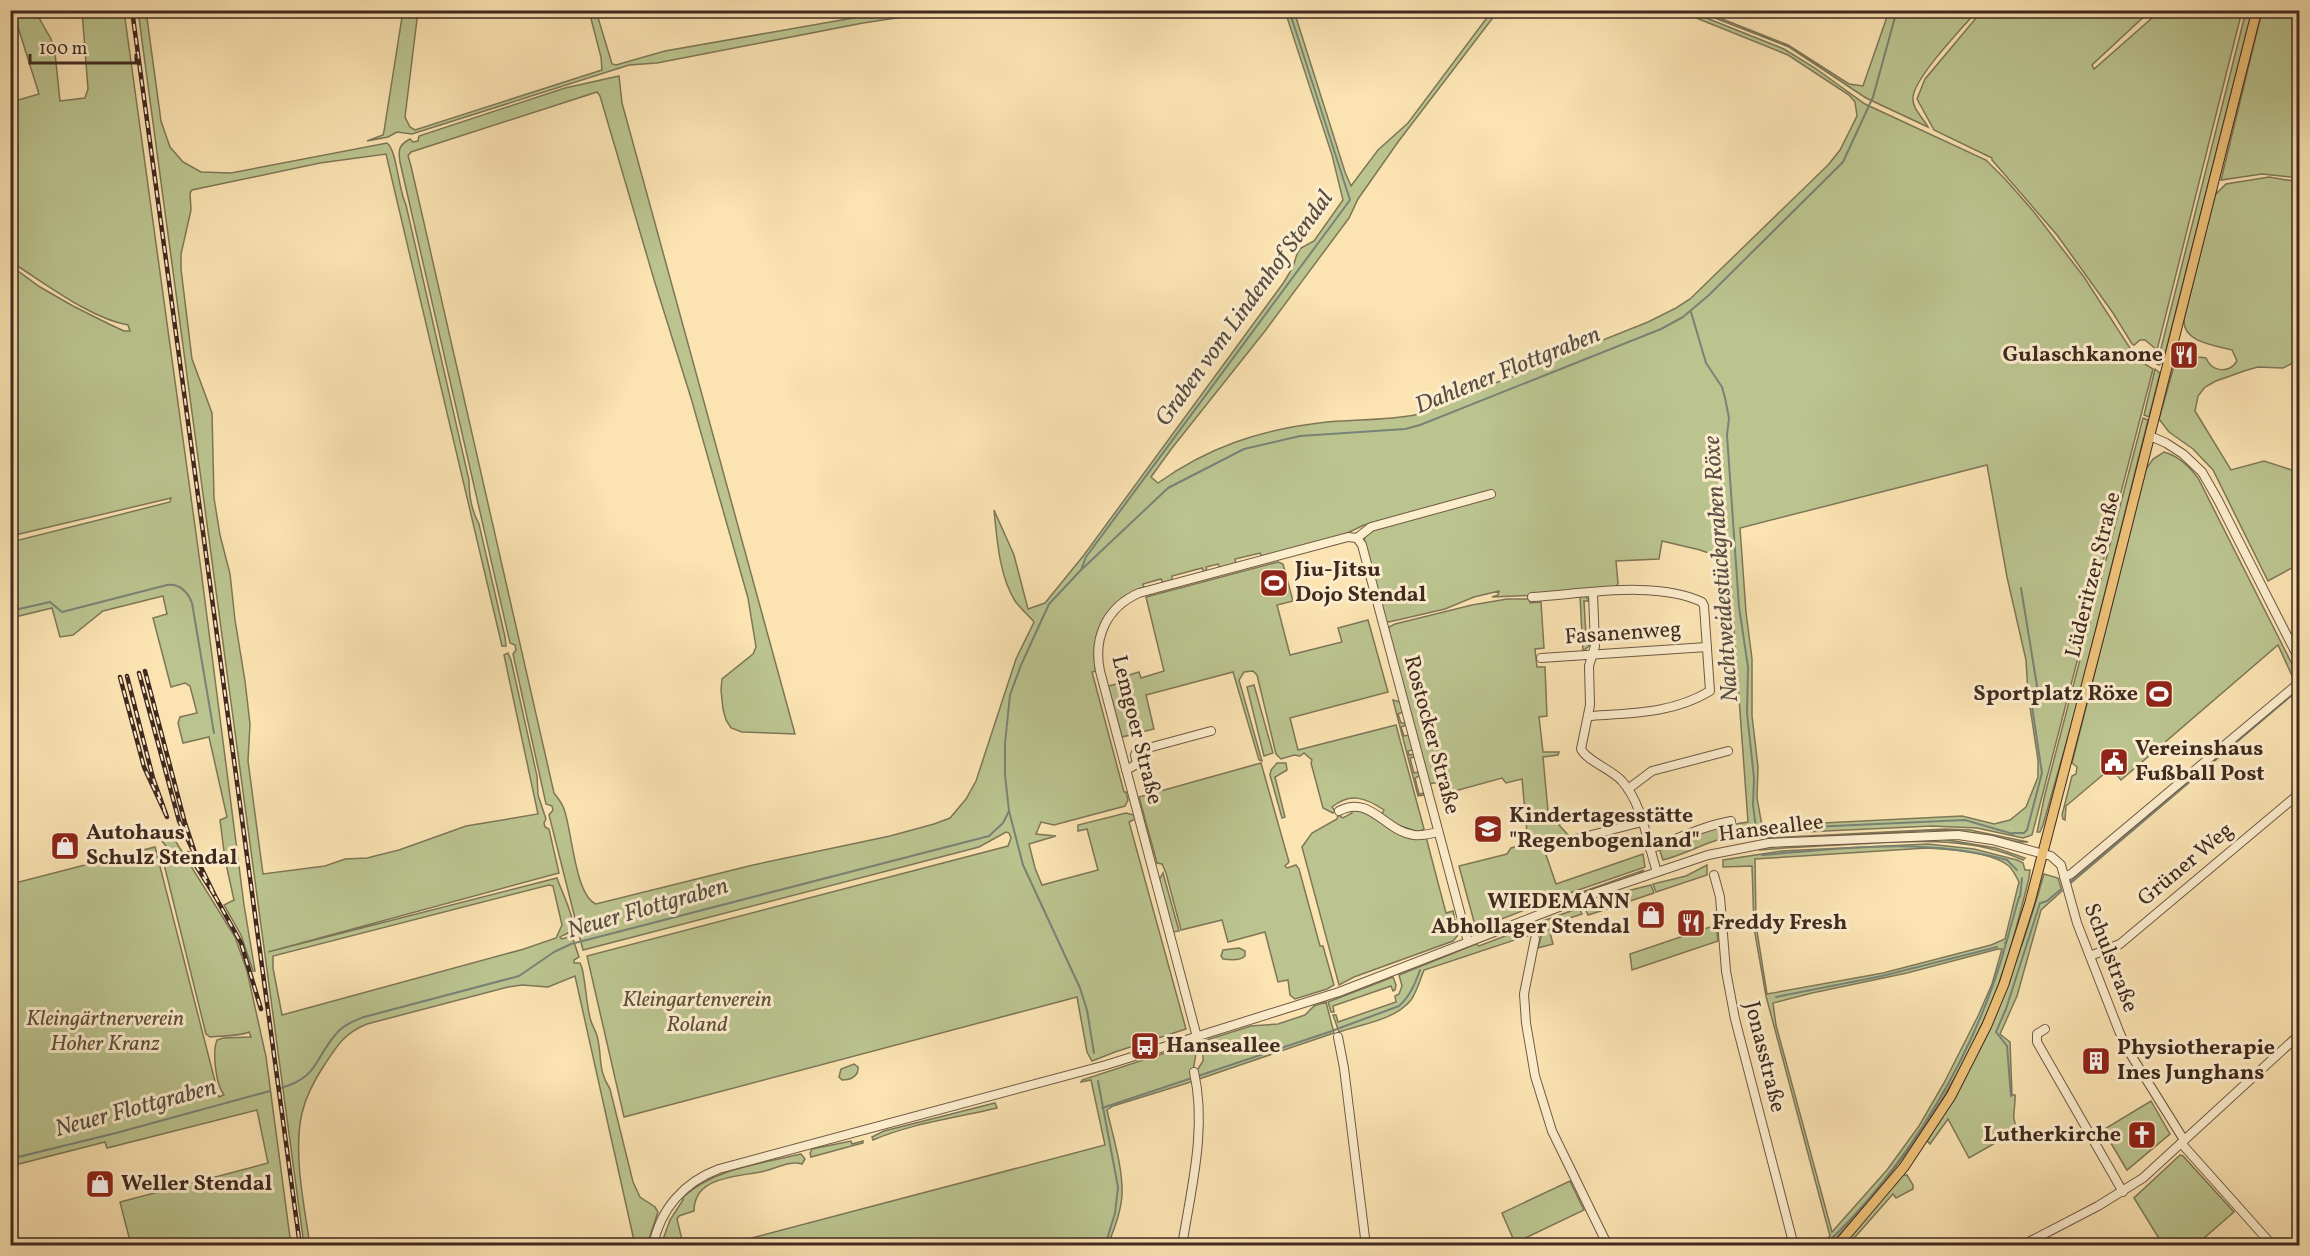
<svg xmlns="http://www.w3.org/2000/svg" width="2310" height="1256" font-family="Vollkorn,serif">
	<rect width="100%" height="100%" fill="#fbe3b2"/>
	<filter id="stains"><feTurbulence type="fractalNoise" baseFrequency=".00333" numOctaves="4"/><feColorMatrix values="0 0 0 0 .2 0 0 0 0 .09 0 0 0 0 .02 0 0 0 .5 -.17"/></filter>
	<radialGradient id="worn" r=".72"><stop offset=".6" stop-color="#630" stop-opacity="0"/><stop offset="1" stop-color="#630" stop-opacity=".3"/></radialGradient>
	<g fill="#bbc48f" stroke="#7e7658" stroke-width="1.5" fill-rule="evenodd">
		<path d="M13,11h22l16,28 4,14 5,48 25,-3 3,-9 -6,-78h42l77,559 43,335 11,66h-2l-12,-36 -17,-30 10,-5 -9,-41 -5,-39 7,-3 -18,-80 -26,6 -5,-20 2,-6 17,-4 -7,-27 -5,-3 -14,4 -18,-69 14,-4 -4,-18 -60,15 -30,24 -13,2 -8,-29 -41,10v-76l159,-40 1,-4 -160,38v-270l29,21 33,19 38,19 13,6h6l-2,-6c-39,-7 -84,-43 -117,-63v-160l28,-8z"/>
		<path d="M138,11h8l15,110 9,26 13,15 18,10 30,1 156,-30c10,7 11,46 19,62l63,275c0,16 2,30 10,44l26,113 1,9h-4l-116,-492 -66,9 -128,27 -2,3 1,17 -10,44v15l11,90 20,54 2,85 6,37 10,39 5,46 10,61 5,43 -2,37 15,113 62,-8 20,-7 22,-1 32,-8 67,-24 72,-12 -34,-159 4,-2 3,7 26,116 1,19 8,24 -2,4 1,4 4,2 10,44 -291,79 289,-74c3,10 19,41 15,51 -1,4 -9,6 -12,8l2,2 10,-3 7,21 -5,3v3h6l2,5c4,17 4,33 8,50 2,8 7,14 8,22 4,20 0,30 12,49l23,93 7,15 15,10 3,5 -11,33h-12l-60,-269 -27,11 -26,-2 -14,2 -141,37c-22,9 -29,20 -42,40 -10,15 -19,32 -23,49 -9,40 2,92 8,132h-6zM549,885l4,1 9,39 -6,13 -32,11 -242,66 -9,-47v-12z"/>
		<polygon points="403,11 418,11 405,117 410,127 415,130 602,70 601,57 589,11 596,11 612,64 616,65 665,51 870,15 881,11 943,11 863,23 657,63 629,65 412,134 397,132 388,137 367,141 383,135 384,131"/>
		<path d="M1285,11h9l51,161 6,14 27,-36 30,-27 84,-112h6l-100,131 -40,57 -9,19 -84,113 -93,117 -21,29 7,6c49,-35 101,-53 161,-60 32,-4 64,-2 96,-8l233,-93 28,-14 14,-9 138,-134 12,-15 17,-34 -2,-14 -6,-7 -61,-40 -109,-44h10l95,38 31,19 50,36 121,56 20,20 28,32 50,65 53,82 16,10 -121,466 -9,3 -46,-10 -45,-2 -192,9c-28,3 -50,18 -77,25l-4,-12 38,-13 12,-7 39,-6 -19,-262 -29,-10 -38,-9 -3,18 -43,2 2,22 -3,6 -32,2 -7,-2 -12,5 -72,3 6,-2 1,-4 -25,6 -29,12 -56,13 -4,-1 -21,-78 1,-7 3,-5 122,-39 -126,33 -23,11 -79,21 -2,-4 -25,6 1,5 -16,4 -2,-4 -12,3 1,4 -3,1 -2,-4 -30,8v4l-9,3 -2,-4 -18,5 1,4c-36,12 -56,45 -48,83l-4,1 32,120h2l2,8 -3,6 -71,19 -13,-3 -5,12 20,2 -27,8 6,24 7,17 56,-15 -11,-41 -9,2v-6l48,-12 8,2 1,4 -6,3 57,207 -71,23 -23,9 -5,-9 -10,-55 -453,120 -37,-161 421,-110 3,-8 -2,-5 -3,-1 -27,15 -396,103 -34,-135 4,-5 -1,-4 -6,-2 -33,-150 3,-4 -1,-5 -5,-2 -110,-481c-2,-13 -1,-17 10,-23l3,3 5,-1 1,-5 146,-48 54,-12 3,27 173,631 -53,-2 -11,-4 -5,-8 -3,-11 -2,-19 1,-11 31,-25 3,-7 -8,-49 -57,-200 -36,-115 -55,-187 -3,-4 -186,60 -3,4 3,10 143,627c4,5 8,10 10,16 8,21 11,87 32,95l157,-39 137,-29 44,-12 16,-6 16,-19 10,-18 40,-122 18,-37c-6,-7 -14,-14 -19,-21 -16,-26 -18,-62 -21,-91l20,45 14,54 17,-6 39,-48 200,-273 9,-15 4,-13 4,-6 13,-7 29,-41 -11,-45zM1987,465l20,112 19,83 2,34 10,66v17l-12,30 -16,13 -16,4 -32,-8 -200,10 -5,-28 1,-31 -6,-51v-57l-6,-47 -6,-84z"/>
		<path d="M1697,11h5l86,34 61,39 14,2 26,-75h88c-14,16 -64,68 -64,87 -1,10 10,20 15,29l-62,-29 -77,-51z"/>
		<polygon points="1982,11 2150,11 2092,65 2094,69 2160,11 2242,11 2157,350 2145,340 2140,340 2134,345 2132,344 2113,313 2057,235 1992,160 1992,158 1934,130 1917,99 1925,79"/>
		<polygon points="2246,11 2252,11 2163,362 2159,365 2157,364"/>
		<polygon points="2262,11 2299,11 2299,178 2262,174 2221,180"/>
		<path d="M2269,177l30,5v178l-16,8 -25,-1 -11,3 -31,11 -11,6 -7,9 -3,15 36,59 33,-9 34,11 2,4 -1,88 -31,17 -55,-111 -20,-21 -24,-17 -10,-13 17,-60c11,2 18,-4 30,-1 6,14 23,16 31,3l-5,-11c-18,-5 -50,-8 -48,-31l31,-124 11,-11z"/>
		<polygon points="2155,369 2160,373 2149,417 2144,415"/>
		<polygon points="2143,418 2148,420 2077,705 2043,825 2040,832 2037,832 2045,794"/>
		<path d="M2164,452c15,4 25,14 34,26l100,198 -4,4 -16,-35 -157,135 -10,-12 -45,38 -1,14 -2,-1 -1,-4 10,-39 4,-2 1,-7 -5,-4 74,-294 7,-10z"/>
		<path d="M1278,562l5,2 10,37 -16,4 13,50 52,-13 -4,-14 30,-8 20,72 -98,26 8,32 98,-25 28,104 -5,3 -25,-8 -12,-10 2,-4c-18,-12 -33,-18 -52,-3l3,4 -2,2 -10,-5 -12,-45 1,-3 -8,-7 -4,3 -6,-1 -13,4 -5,-5 -19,-79 -4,-4 -9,1 -5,8 23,81 -3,-1 -26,-88 -87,23 8,34 -32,8 -14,-51 22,-5 -1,-6 10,-3 2,6 23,-7 -18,-74z"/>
		<polygon points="1585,596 1590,601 1584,601 1586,636 1592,636 1589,646 1583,651 1580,597"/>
		<polygon points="1507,599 1529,599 1530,603 1541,602 1544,648 1535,649 1537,667 1545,667 1547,716 1539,717 1543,752 1559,752 1558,755 1543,757 1549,822 1562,822 1559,825 1570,837 1543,846 1556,884 1643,854 1645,867 1558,897 1476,929 1459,866 1507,854 1511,848 1528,843 1522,779 1506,783 1502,778 1440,795 1439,790 1443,786 1442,782 1428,784 1388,631 1389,627 1395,624 1472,605"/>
		<polygon points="2299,684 2299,692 2298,690 2070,884 2070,878"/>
		<polygon points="1254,685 1273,753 1264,756 1247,687"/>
		<polygon points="1393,700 1400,702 1403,712 1398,714 1401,723 1405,723 1406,725 1401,727 1404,736 1409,735 1413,750 1408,751 1409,755 1414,754 1414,757 1410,758 1414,773 1418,772 1419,776 1415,778 1419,794 1424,793 1424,795 1418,796"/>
		<polygon points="1261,763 1289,862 1285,866 1287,868 1296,865 1299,869 1320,946 1323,946 1334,985 1327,989 1295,999 1290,995 1288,980 1278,982 1265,932 1228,942 1222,920 1181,930 1166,873 1162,864 1157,863 1139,797"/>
		<polygon points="1277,763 1286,763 1287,770 1275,777 1285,817 1282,818 1270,775 1271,770"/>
		<polygon points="1352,807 1357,808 1381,821 1426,837 1446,913 1453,911 1458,935 1453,941 1354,977 1339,985 1302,847 1312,833 1337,819 1338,815 1343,818 1352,813"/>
		<polygon points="1945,829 1970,830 2028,842 2018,842 1975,833 1937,830 1767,840 1766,838"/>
		<path d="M167,837h6l62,100 12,34 19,86 25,188h-160l-11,-43 148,-39 -11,-53 -150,38 -2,-6 -94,24v-282l144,-37 64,250 5,-2c-8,-10 -12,-42 -7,-55l6,-2 28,-1 -2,-5c-8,4 -29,4 -39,5l-4,-3 -44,-178 6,-4v-3l-6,-8z"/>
		<path d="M1942,839l54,9 29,10 -2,2c-53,-24 -110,-19 -166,-16 -32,2 -65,3 -97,6l1,-2 18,-2z"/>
		<path d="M1928,844l46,5 43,11 6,3 2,7h5l-1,8c-10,40 -20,80 -35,118 -37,94 -96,175 -164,249h-9l9,-9 -64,-240 -12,-68 -2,-62 -29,1v-7l58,-9zM1927,848c21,1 65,4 82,18 4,4 7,10 10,16l-14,57 -14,6 -108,28 -116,21 -11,-69 -1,-66zM1998,949h4l-10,35 -14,32 -34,67 -25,43 -32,44 -55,62 -56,-207 -3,-22 39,-10 95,-20z"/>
		<polygon points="1707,865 1707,875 1656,892 1653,884 1686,876"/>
		<polygon points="1644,870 1636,876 1539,910 1537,908"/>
		<polygon points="1163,873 1179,931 1173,932 1159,880"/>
		<path d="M2044,874l14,4 4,13 -21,19 -24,86 -17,38 10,8 2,53h3c1,13 -5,23 3,35l-49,28 -21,-39 -18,25 -3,-3c56,-86 89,-168 117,-267z"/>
		<polygon points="1651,885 1654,893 1630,901 1627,891"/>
		<polygon points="1620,894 1623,904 1588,915 1584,906"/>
		<polygon points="1579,908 1582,914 1548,925 1553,944 1538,948 1541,937 1535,924"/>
		<polygon points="1716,925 1718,941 1632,970 1630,954"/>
		<path d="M1518,931l9,5 -103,34c-4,10 -7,21 -13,30 -16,20 -49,24 -72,32l-6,-17h3l2,7 58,-20 -1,-6 4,-2 3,-8 -3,-11 77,-31 3,2z"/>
		<path d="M1239,948l6,3v5c-5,5 -15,4 -22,3l-2,-3 2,-6z"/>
		<polygon points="1393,977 1396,985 1395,990 1393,991 1391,986 1333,1006 1334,1012 1331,1012 1328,1002"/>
		<polygon points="1326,1002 1334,1033 1199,1079 1196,1072 1203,1061 1203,1041 1251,1026 1278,1024 1305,1015 1314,1006"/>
		<path d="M1195,1043c4,14 -5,25 -1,38l-81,25 -6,4c6,27 16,57 15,85 -1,17 -8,34 -14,50l-387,1 384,-101 -14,-65 -10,2 1,-2z"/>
		<path d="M854,1064l4,3c1,9 -7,13 -16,13l-3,-3 2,-8z"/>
		<polygon points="2151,1101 2170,1134 2127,1170 2103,1130"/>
		<path d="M995,1103l2,5c-42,10 -84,15 -124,32l-1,-3 12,-6z"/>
		<polygon points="851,1141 852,1144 863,1141 863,1143 811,1157 810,1153 812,1149"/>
		<path d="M801,1154l4,5 -3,5c-14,-4 -28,6 -42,8 -25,5 -66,5 -66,39l-15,5 -2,3 6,25 3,1h-25l9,-25 13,-20v-3c32,-29 77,-33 118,-43z"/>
		<polygon points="2180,1155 2183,1156 2234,1212 2196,1245 2163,1245 2134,1198"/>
		<polygon points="1902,1175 1907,1175 1913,1185 1913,1189 1896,1198 1893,1194 1848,1245 1843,1246"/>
		<polygon points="1570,1181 1584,1210 1515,1243 1502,1213"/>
	</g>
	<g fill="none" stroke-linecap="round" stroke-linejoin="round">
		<g stroke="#798277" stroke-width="2">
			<polyline points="1691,312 1706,363 1722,387 1725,398 1729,418 1727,435 1739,607 1748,667 1747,713 1754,778 1753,805 1756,829 1760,830"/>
			<polyline points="1081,570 1086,557 1350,200 1289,10"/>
			<path d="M10,611l40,-9 12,10 105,-27c12,-2 21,7 25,18l22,130"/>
			<polyline points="1769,829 1965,820 2013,834"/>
			<polyline points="2013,833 2024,833 2027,830 2042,773 2031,700 2037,686 2021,588"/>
			<path d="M1762,855c81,-7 166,-18 245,5"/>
			<polyline points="2007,860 2017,870"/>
			<polyline points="2070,882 2300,688"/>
			<polyline points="2020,897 2022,878"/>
			<polyline points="2041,903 2047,901 2060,890"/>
			<polyline points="2005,943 2007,940 2019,897"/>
			<polyline points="1776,997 1882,976 1997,947"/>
			<polyline points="1094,1053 1087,1010 1080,988 1023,865 1009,811 1005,775 1005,743 1010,695 1021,665 1049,604 1080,571 1168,488 1244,449 1300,436 1405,429 1420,425 1661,329 1683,317 1709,295 1843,162 1873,97 1897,10"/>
			<path d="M1198,1076l131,-44 70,-26c11,-10 16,-22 21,-36"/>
			<polyline points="1098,1081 1118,1187 1115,1213 1105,1246"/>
			<path d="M281,1088c38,-11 33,-29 55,-54 7,-9 18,-13 28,-17l155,-41 35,-24 17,-8 418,-108 14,-13 6,-12"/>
			<polyline points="2011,1096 2007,1046 1996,1032 2006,1009 2040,903"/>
			<polyline points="1102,1108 1192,1078"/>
			<polyline points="10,1159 116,1133 270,1091"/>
			<path d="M1824,1246c84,-79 153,-194 183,-306"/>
		</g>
		<g stroke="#6f5844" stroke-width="10">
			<g id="minor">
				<polyline points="2150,436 2166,443 2183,454 2202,472 2218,500 2300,661"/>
				<polyline points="1357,538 1362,545 1468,942"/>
				<path d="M1593,593l2,53 -6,20 1,39 -9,44c6,12 30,20 41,32 21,24 25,61 35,91"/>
				<path d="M1532,597c50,-3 125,-17 170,5l2,4 6,85c-38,23 -80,22 -122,25"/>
				<polyline points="1541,658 1707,647"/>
				<polyline points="1126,770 1137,764 1135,755 1137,751 1211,731"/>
				<polyline points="1628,789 1652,771 1728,751"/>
				<path d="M1339,811c31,-17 47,21 75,24 8,1 16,-1 24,-3"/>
				<polyline points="1560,843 1642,822"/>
				<path d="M1650,849c27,-10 53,-23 81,-28"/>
				<polyline points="1714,875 1720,897 1726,971 1735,1019 1794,1246"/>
				<polyline points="2064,877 2071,874 2300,682"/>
				<polyline points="1535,939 1524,994 1526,1023 1535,1076 1552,1131 1608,1246"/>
				<polyline points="2090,956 2120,944 2300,793"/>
				<polyline points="2045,1029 2037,1034 2037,1042 2123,1192"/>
				<path d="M1197,1037l-97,-366c-7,-34 7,-64 39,-78l209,-56 9,1 14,-11 120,-33"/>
				<polyline points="1338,1037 1344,1068 1366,1246"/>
				<polyline points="2181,1143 2273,1246"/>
				<path d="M653,1246c7,-37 31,-64 66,-77l387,-104 233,-73 259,-100 110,-37 61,-12 189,-8 34,5 59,16 10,9 16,58 42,108 7,16 58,93"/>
				<path d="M1182,1246c9,-57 25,-117 12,-174"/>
				<polyline points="2021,1246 2098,1206 2143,1178 2300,1034"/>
			</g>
		</g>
		<g stroke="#402920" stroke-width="11">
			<polyline id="major" points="1837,1246 1904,1167 1951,1096 1987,1025 2004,984 2030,902 2101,629 2257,10"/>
		</g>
		<use href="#minor" stroke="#fcedcd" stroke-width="8"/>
		<use href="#major" stroke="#eec279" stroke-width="9"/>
		<g stroke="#402920" stroke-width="4.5">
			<g id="rail">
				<polyline points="132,10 300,1246"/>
				<polyline points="139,673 179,821 197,859 185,823 145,671"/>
				<polyline points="120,677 144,767 167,817 153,778 127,676"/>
				<polyline points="188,853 215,896 197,859"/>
				<polyline points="215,896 241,943 261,1009"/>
			</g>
		</g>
		<use href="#rail" stroke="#fcedcd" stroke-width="2" stroke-dasharray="7" stroke-linecap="butt"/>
	</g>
	<defs>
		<g id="restaurant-square" transform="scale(1.5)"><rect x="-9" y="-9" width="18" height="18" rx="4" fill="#8f2418" stroke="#fcedcd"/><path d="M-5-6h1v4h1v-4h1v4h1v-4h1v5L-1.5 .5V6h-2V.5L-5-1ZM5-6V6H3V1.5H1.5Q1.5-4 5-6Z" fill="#fff"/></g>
		<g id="stadium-square" transform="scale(1.5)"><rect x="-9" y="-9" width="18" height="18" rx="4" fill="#8f2418" stroke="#fcedcd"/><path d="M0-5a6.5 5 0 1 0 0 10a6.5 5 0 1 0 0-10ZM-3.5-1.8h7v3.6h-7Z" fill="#fff"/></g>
		<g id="civic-square" transform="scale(1.5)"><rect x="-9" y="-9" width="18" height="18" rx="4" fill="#8f2418" stroke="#fcedcd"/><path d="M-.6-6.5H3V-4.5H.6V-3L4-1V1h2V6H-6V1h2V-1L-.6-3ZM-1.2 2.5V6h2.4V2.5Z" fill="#fff"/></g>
		<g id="school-square" transform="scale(1.5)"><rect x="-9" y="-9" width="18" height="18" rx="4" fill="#8f2418" stroke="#fcedcd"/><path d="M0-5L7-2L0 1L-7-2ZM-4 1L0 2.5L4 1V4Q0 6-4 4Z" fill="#fff"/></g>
		<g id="shop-square" transform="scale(1.5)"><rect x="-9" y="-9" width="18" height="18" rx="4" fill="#8f2418" stroke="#fcedcd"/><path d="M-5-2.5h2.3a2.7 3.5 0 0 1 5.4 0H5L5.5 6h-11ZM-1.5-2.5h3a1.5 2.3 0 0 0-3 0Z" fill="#fff"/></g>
		<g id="bus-square" transform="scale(1.5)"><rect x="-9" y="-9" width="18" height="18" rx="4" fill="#8f2418" stroke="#fcedcd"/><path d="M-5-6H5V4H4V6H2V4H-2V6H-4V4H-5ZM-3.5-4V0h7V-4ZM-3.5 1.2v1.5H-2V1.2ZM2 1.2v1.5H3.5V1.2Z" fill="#fff"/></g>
		<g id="building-square" transform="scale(1.5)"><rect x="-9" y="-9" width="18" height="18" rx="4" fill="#8f2418" stroke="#fcedcd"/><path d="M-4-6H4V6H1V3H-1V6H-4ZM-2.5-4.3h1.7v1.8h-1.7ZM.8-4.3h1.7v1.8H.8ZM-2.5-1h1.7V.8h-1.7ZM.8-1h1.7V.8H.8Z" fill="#fff"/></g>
		<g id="church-square" transform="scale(1.5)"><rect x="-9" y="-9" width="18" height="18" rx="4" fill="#8f2418" stroke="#fcedcd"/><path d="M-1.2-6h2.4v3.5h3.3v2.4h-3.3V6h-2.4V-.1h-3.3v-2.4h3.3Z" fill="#fff"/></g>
	</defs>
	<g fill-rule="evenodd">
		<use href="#restaurant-square" x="2184" y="355"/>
		<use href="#stadium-square" x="1274" y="583"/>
		<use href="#stadium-square" x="2159" y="694"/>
		<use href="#civic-square" x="2114" y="762"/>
		<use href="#school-square" x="1488" y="829"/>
		<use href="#shop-square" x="65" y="846"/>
		<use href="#shop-square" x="1651" y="915"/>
		<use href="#restaurant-square" x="1691" y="923"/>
		<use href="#bus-square" x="1145" y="1046"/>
		<use href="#building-square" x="2096" y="1061"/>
		<use href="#church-square" x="2142" y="1135"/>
		<use href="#shop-square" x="100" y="1184"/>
	</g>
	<g text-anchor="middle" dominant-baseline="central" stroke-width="6" stroke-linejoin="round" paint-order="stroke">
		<g font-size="22" font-weight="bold" fill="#402920" stroke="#fcedcd" text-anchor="start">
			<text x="2163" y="355" text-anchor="end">Gulaschkanone</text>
			<text x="1295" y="570">Jiu-Jitsu<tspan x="1295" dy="25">Dojo Stendal</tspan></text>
			<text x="2138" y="694" text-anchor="end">Sportplatz Röxe</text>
			<text x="2135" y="749">Vereinshaus<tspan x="2135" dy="25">Fußball Post</tspan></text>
			<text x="1509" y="816">Kindertagesstätte<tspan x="1509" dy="25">"Regenbogenland"</tspan></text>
			<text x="86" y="833">Autohaus<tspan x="86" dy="25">Schulz Stendal</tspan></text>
			<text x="1630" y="902" text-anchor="end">WIEDEMANN<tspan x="1630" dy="25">Abhollager Stendal</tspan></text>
			<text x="1712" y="923">Freddy Fresh</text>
			<text x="1166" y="1046">Hanseallee</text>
			<text x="2117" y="1048">Physiotherapie<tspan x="2117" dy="25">Ines Junghans</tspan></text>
			<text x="2121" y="1135" text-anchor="end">Lutherkirche</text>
			<text x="121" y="1184">Weller Stendal</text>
		</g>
		<g font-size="22" fill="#402920" stroke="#fcedcd">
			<text transform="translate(2094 575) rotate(-76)">Lüderitzer Straße</text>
			<text transform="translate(1623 634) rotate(-4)">Fasanenweg</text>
			<text transform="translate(1136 730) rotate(76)">Lemgoer Straße</text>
			<text transform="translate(1431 735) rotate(75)">Rostocker Straße</text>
			<text transform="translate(1771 829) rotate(-7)">Hanseallee</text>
			<text transform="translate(2186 865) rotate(-40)">Grüner Weg</text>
			<text transform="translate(2110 958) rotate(69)">Schulstraße</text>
			<text transform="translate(1764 1057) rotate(76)">Jonasstraße</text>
		</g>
		<g font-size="22" font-style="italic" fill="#5f503c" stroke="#fcedcd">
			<text x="697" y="1000">Kleingartenverein<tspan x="697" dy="25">Roland</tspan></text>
			<text x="105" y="1019">Kleingärtnerverein<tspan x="105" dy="25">Hoher Kranz</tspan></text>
		</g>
		<g font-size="24" font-style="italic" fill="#584e44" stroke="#fcedcd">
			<text transform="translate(1245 309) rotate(-54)">Graben vom Lindenhof Stendal</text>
			<text transform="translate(1508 371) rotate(-22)">Dahlener Flottgraben</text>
			<text transform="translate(1722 569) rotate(-94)">Nachtweidestückgraben Röxe</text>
			<text transform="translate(648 909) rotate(-16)">Neuer Flottgraben</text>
			<text transform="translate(136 1109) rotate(-15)">Neuer Flottgraben</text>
		</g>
	</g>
	<rect width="2310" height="1256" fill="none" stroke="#fbe3b2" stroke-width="36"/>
	<rect x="12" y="12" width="2286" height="1232" fill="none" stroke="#402920" stroke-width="3"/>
	<rect x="18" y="18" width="2274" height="1220" fill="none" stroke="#402920" stroke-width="1.5"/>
	<path d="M30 54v9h106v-9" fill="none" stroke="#402920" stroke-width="3"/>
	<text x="39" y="54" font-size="18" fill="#402920" stroke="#fcedcd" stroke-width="4.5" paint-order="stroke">100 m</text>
	<rect width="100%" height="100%" filter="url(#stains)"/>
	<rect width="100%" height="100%" fill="url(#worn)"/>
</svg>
